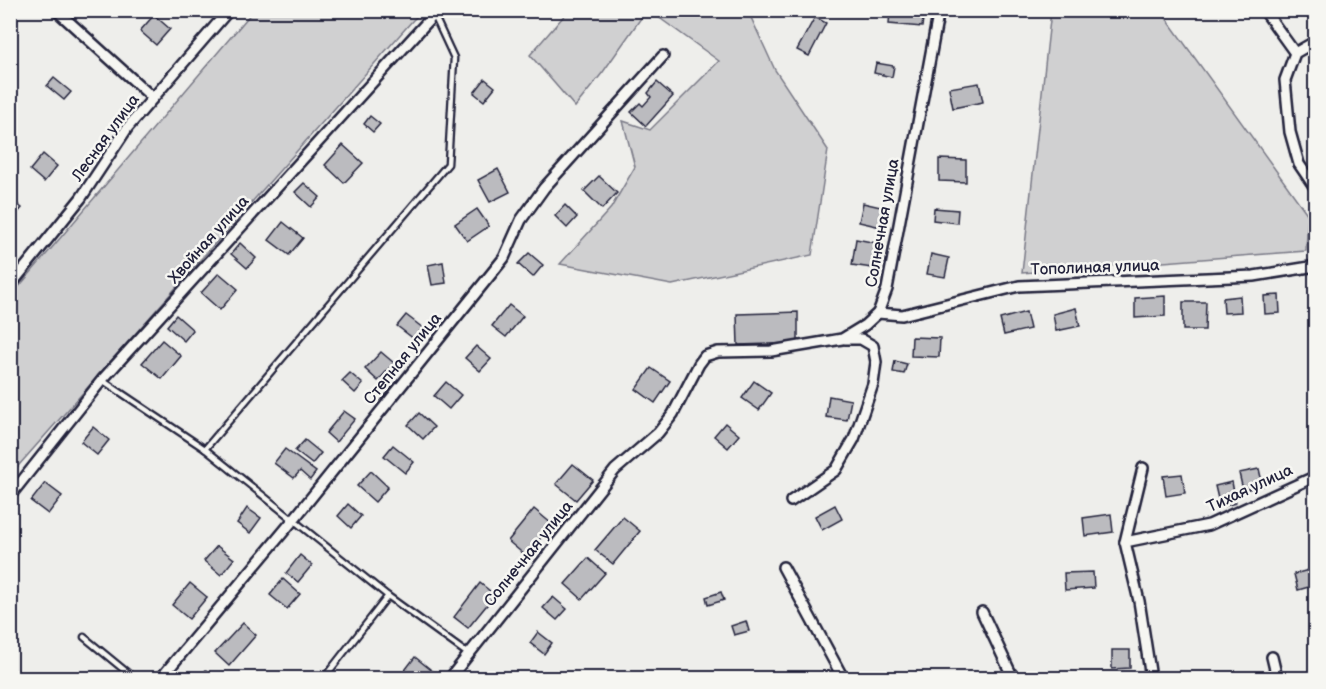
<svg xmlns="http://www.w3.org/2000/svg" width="1326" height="689" font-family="'Balsamiq Sans',sans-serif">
	<rect width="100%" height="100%" fill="#eeeeeb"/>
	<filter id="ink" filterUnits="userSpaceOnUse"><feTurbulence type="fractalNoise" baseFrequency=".0167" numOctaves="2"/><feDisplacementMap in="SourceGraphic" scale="12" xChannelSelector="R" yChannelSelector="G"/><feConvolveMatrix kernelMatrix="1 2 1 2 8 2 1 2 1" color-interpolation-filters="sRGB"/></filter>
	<g filter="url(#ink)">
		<g fill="#d0d0d1" stroke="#797986" stroke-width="1.5">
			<polygon points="569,10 646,11 603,72 575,107 530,55"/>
			<polygon points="253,11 423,11 413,20 11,474 11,296"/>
			<polygon points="650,11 748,11 775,70 828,150 812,255 672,285 560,264 611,208 635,167 623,121 650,130 719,61"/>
			<polygon points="1051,11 1161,11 1308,215 1306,251 1022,273"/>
		</g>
		<g fill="#bbbbbf" stroke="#22223b" stroke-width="1.5">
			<polygon points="890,10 924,10 922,27 889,24"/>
			<polygon points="1303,10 1316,10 1316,16 1310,20"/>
			<polygon points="154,15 170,29 156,45 140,31"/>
			<polygon points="815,17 826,23 809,56 797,50"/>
			<polygon points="876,63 894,66 892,77 874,73"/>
			<polygon points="54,78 71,92 64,100 47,86"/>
			<polygon points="485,79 495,87 484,101 474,93"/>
			<polygon points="657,82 673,96 646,126 631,112 640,103 643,106 651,97 648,93"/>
			<polygon points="979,83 983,102 953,108 949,88"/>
			<polygon points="370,116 380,124 373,132 364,124"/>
			<polygon points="343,145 363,163 344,183 325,165"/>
			<polygon points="43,154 57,166 44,182 30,170"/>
			<polygon points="939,159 966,160 966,182 939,181"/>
			<polygon points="498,169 510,192 490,202 478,180"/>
			<polygon points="599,176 617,193 602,209 584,191"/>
			<polygon points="304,183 320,197 311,207 295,192"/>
			<polygon points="10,198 22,208 10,221"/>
			<polygon points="863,203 885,208 881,227 859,222"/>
			<polygon points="565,205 577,217 567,228 555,216"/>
			<polygon points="934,208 958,210 957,223 933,220"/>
			<polygon points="477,209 489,226 467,241 455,224"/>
			<polygon points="283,222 303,238 289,255 269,240"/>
			<polygon points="856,239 877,243 872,268 852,265"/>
			<polygon points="240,243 256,258 247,268 231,254"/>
			<polygon points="529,253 543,265 533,277 518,264"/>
			<polygon points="931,254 949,258 945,277 927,274"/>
			<polygon points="443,262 446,283 432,285 428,265"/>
			<polygon points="219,273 238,289 220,310 201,293"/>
			<polygon points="1279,295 1280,313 1265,314 1264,296"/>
			<polygon points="1165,296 1165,316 1135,318 1135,298"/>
			<polygon points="1240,296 1241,312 1224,313 1223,298"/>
			<polygon points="1183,302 1206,302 1205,330 1183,330"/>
			<polygon points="509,305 523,316 506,337 492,326"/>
			<polygon points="1076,308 1080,326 1056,331 1053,314"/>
			<polygon points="798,312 798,343 738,345 737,314"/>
			<polygon points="1026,312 1030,329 1004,335 1000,319"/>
			<polygon points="176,315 193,330 184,341 167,326"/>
			<polygon points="406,315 423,328 414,339 397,326"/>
			<polygon points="912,337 940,338 939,357 911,356"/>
			<polygon points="162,340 181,356 162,379 142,363"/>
			<polygon points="476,346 491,359 480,371 465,358"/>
			<polygon points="381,352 394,363 378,381 365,369"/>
			<polygon points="895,361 907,364 904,374 893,372"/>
			<polygon points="651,368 670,381 655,403 636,389"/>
			<polygon points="350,373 363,384 355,393 342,381"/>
			<polygon points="754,381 771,393 759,410 742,398"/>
			<polygon points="446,382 461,395 449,409 434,396"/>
			<polygon points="829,396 851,400 847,420 826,417"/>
			<polygon points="344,411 355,419 336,442 326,433"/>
			<polygon points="419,413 434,427 423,439 408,425"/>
			<polygon points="725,423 739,435 728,448 714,436"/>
			<polygon points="93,427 109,440 97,455 81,442"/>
			<polygon points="305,440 321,453 312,464 295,451"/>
			<polygon points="393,445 414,462 405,473 384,456"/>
			<polygon points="285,449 316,472 310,480 300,471 294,478 274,463"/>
			<polygon points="573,464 593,480 576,500 556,484"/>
			<polygon points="1259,469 1263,486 1243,490 1239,473"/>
			<polygon points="371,471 388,487 375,502 357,486"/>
			<polygon points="1182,474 1185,493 1166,496 1163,476"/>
			<polygon points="1232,482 1236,503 1220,507 1215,486"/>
			<polygon points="45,483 62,496 48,514 31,501"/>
			<polygon points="348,504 361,516 351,528 338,516"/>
			<polygon points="835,505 842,519 822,530 815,516"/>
			<polygon points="247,508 261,518 250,533 237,523"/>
			<polygon points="534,509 552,524 526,556 508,541"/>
			<polygon points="1111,514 1113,532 1085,536 1083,518"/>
			<polygon points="623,517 640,531 613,564 595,550"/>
			<polygon points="217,546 234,559 221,575 204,561"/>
			<polygon points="300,555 312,565 298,582 286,573"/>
			<polygon points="588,558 605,573 582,599 565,584"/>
			<polygon points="1316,568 1316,585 1298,590 1294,574"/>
			<polygon points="1093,572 1094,588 1065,590 1064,573"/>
			<polygon points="283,579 300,594 287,609 270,595"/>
			<polygon points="190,583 207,597 189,619 172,605"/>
			<polygon points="480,583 495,595 468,628 454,617"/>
			<polygon points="721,592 724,600 708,605 706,597"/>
			<polygon points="553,597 567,609 557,620 543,608"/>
			<polygon points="746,621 749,631 734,635 731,626"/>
			<polygon points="243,623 256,635 229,666 215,653"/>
			<polygon points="538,632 552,643 544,654 530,643"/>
			<polygon points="1112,650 1130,650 1130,668 1112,669"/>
			<polygon points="415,657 435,673 430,678 399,678"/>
			<polygon points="206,670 216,678 198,678"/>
			<polygon points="1264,672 1265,678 1234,678"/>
		</g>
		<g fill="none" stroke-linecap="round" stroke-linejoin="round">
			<g stroke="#22223b" stroke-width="9">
				<g id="lane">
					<polyline points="102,380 205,449 388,596 468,654"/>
					<polyline points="205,449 448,164 454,58 434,15"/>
					<polyline points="84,637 134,678"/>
					<polyline points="324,678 388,596"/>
				</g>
			</g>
			<g stroke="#22223b" stroke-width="14">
				<g id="street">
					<polyline points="56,10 153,98"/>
					<polyline points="1264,10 1295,53"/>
					<polyline points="1316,41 1295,53 1285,80 1290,132 1299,164 1316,189"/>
					<polyline points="10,286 81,198 128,127 229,10"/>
					<polyline points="878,313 902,315 1019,286 1254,276 1316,266"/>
					<polyline points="1143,468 1125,542 1139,601 1151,678"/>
					<polyline points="10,496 102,380 438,10"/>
					<polyline points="791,501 836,470 854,439 873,384 876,362 873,346 861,339 845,339"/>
					<polyline points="1125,542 1209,525 1316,476"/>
					<polyline points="783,567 843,678"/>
					<polyline points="982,612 1013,678"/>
					<polyline points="1272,657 1277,678"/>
					<polyline points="161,678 294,519 504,258 521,220 544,188 663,56"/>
					<polyline points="450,678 615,470 658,433 673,414 699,364 705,356 718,352 771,351 842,339 865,325 878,313 887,289 939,10"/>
				</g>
			</g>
			<use href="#lane" stroke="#f6f6f2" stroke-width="4.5"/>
			<use href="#street" stroke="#f6f6f2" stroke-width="9"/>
		</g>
	</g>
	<g text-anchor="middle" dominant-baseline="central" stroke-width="5" stroke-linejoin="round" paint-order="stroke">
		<g font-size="16" fill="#22223b" stroke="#f6f6f2">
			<text transform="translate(106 138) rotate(-54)">Лесная улица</text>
			<text transform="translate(883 223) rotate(-80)">Солнечная улица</text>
			<text transform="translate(209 240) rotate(-48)">Хвойная улица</text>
			<text transform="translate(1095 268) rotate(-2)">Тополиная улица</text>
			<text transform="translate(403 359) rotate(-51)">Степная улица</text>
			<text transform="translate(1250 489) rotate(-25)">Тихая улица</text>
			<text transform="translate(529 554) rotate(-51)">Солнечная улица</text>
		</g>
	</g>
	<rect width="1326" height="689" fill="none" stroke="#f6f6f2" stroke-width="36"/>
	<rect x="18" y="18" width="1290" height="653" fill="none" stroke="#22223b" stroke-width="2" filter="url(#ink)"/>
</svg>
